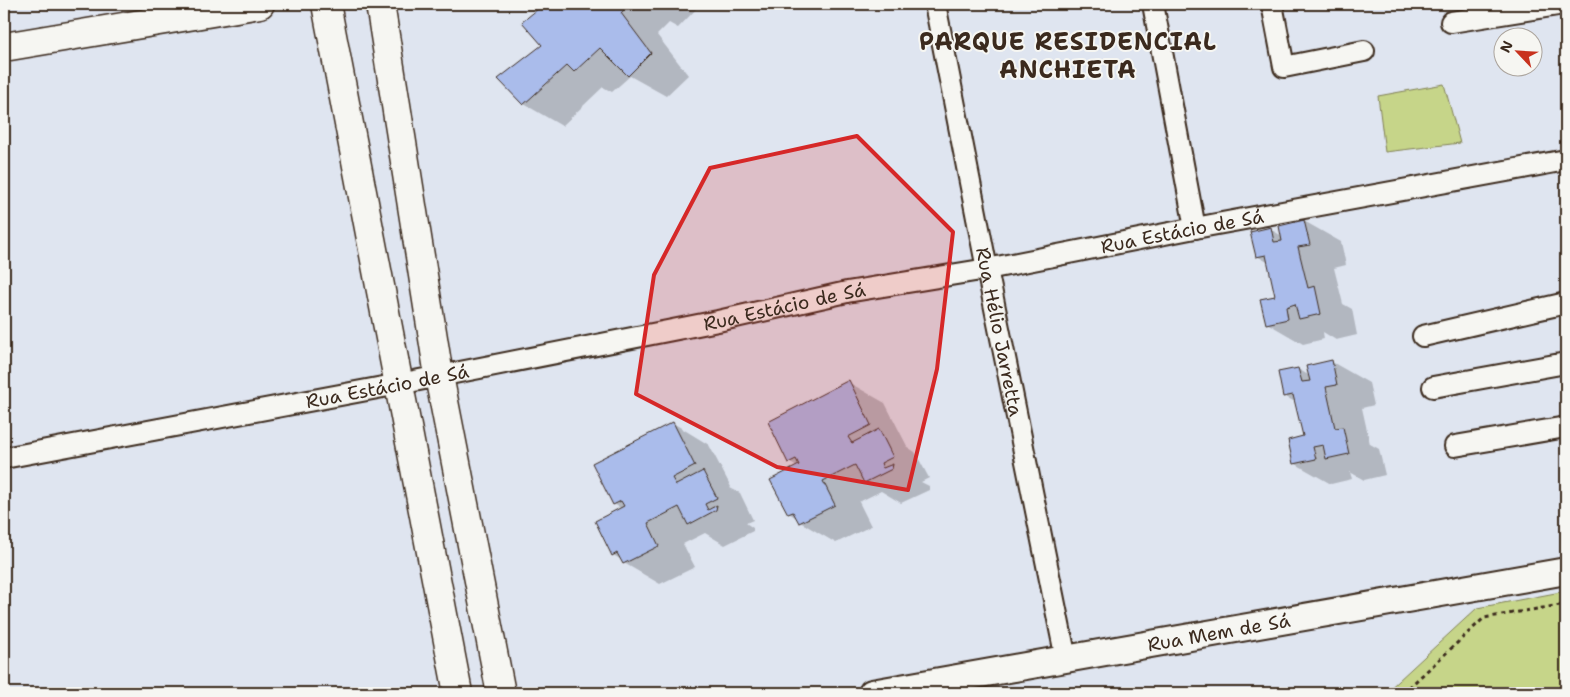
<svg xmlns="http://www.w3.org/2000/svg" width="1570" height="697" font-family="'Shantell Sans',sans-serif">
	<rect width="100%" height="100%" fill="#dfe5f0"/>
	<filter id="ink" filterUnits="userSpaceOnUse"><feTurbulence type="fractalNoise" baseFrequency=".02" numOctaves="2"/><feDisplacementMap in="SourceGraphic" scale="10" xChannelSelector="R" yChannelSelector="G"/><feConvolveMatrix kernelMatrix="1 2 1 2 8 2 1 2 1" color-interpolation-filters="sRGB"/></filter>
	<g filter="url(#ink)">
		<g fill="#c6d589" stroke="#808054">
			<polygon points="1444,84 1460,143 1385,152 1378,96"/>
			<polygon points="1566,591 1566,693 1385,693 1477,608"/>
		</g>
		<g fill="#0003">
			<polygon points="546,4 701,4 678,28 669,23 657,35 688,75 666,96 630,76 612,92 603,87 562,126 524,104 543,46 524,22"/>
			<polygon points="1304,221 1341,242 1346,265 1334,268 1343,304 1352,309 1357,335 1336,340 1323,332 1324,339 1303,344 1267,323 1277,297 1269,263 1257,256 1270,229 1282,236"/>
			<polygon points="1332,362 1369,383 1374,405 1362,408 1370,444 1379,449 1385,475 1364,480 1350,472 1352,479 1331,484 1294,463 1304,437 1297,403 1284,396 1298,369 1310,376"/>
			<polygon points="848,382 885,403 907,446 906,446 915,452 929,478 921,482 929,486 929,490 901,503 881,491 859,502 871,526 836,543 800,522 798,519 789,513 797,467 789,462 769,422"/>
			<polygon points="673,423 709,445 731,487 730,488 740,493 753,520 746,523 753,528 753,531 725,545 705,533 683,544 695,567 660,584 624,563 622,560 613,555 622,509 614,504"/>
		</g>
		<g fill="#aabceb" stroke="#3b2a1e">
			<polygon points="544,4 629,4 621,13 651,53 628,76 600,48 574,72 567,65 523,105 498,79 542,45 522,22"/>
			<polygon points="1304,220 1310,245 1298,247 1308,288 1315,286 1321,314 1299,319 1295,304 1286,307 1288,319 1266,324 1260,299 1275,296 1266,255 1256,257 1250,232 1271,227 1274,242 1282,241 1279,226"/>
			<polygon points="1332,360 1337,385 1326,387 1335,428 1343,427 1349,454 1326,459 1323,445 1313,447 1316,459 1293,464 1288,440 1303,436 1293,395 1283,397 1278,372 1298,368 1302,382 1310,381 1306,366"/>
			<polygon points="849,380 871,425 848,437 852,443 879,429 893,457 881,463 883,468 893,464 892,469 864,483 855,465 823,481 835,505 799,523 793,512 788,514 770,480 799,465 796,459 788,463 768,422"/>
			<polygon points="673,422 695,466 672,478 676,485 703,471 717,498 705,504 708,510 717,505 716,510 688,525 679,507 648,523 659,546 623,564 617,553 612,556 595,521 624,506 621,501 613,505 592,463"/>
		</g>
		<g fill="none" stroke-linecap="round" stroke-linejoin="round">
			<g stroke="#3b2a1e" stroke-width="24">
				<g id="minor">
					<path id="s1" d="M935,4l52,265 79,390"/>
					<polyline points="1153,4 1195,228"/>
					<polyline points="1272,4 1284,67 1364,51"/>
					<polyline points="1451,22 1564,4"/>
					<polyline points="1423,336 1566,303"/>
					<polyline points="1433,387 1566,363"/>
					<polyline points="1455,446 1566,427"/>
					<path id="s2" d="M4,458l395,-74 319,-63 129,-29 140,-23 208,-41 371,-68"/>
				</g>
			</g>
			<g stroke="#3b2a1e" stroke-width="30">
				<g id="tertiary">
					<path id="s3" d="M872,693l694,-122"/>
				</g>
			</g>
			<g stroke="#3b2a1e" stroke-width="31">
				<g id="secondary">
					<polyline points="326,4 458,693"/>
					<polyline points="380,4 439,376 501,693"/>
					<polyline points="4,47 260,4"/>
				</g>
			</g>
			<polyline stroke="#3b2a1e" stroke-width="3" stroke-dasharray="4 4" stroke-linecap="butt" points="1403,693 1484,618 1566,604"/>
			<use href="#minor" stroke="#f6f6f2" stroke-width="20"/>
			<use href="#tertiary" stroke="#f6f6f2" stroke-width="26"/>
			<use href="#secondary" stroke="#f6f6f2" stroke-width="28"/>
		</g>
	</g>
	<path fill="#d62828" fill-opacity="0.2" stroke="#d62828" stroke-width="4" stroke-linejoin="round" d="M857,136l96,96 -16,137 -29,121 -131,-23 -141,-73 18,-119 56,-107z"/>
	<g text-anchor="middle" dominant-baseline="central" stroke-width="4" stroke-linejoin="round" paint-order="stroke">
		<g font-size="19" fill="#3b2a1e" stroke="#f6f6f2">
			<text stroke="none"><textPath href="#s2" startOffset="1200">Rua Estácio de Sá</textPath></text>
			<text stroke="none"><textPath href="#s2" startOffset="795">Rua Estácio de Sá</textPath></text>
			<text stroke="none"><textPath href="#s1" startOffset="334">Rua Hélio Jarretta</textPath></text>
			<text stroke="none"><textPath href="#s2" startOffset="390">Rua Estácio de Sá</textPath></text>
			<text stroke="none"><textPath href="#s3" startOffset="352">Rua Mem de Sá</textPath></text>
		</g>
		<g font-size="24" font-weight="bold" letter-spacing="1" fill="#3b2a1e" stroke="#f6f6f2">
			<text x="1068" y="42">PARQUE RESIDENCIAL<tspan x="1068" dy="28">ANCHIETA</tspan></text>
		</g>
	</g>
	<rect width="1570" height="697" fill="none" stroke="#f6f6f2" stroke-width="20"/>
	<rect x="10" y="10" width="1550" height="677" fill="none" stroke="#3b2a1e" stroke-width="2" filter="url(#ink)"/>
	<g transform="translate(1518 52) rotate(295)"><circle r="24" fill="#f6f6f2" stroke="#aba49d"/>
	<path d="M0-4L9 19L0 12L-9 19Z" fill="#c8321e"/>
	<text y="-8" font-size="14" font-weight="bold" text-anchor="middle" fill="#3b2a1e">N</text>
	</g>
</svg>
